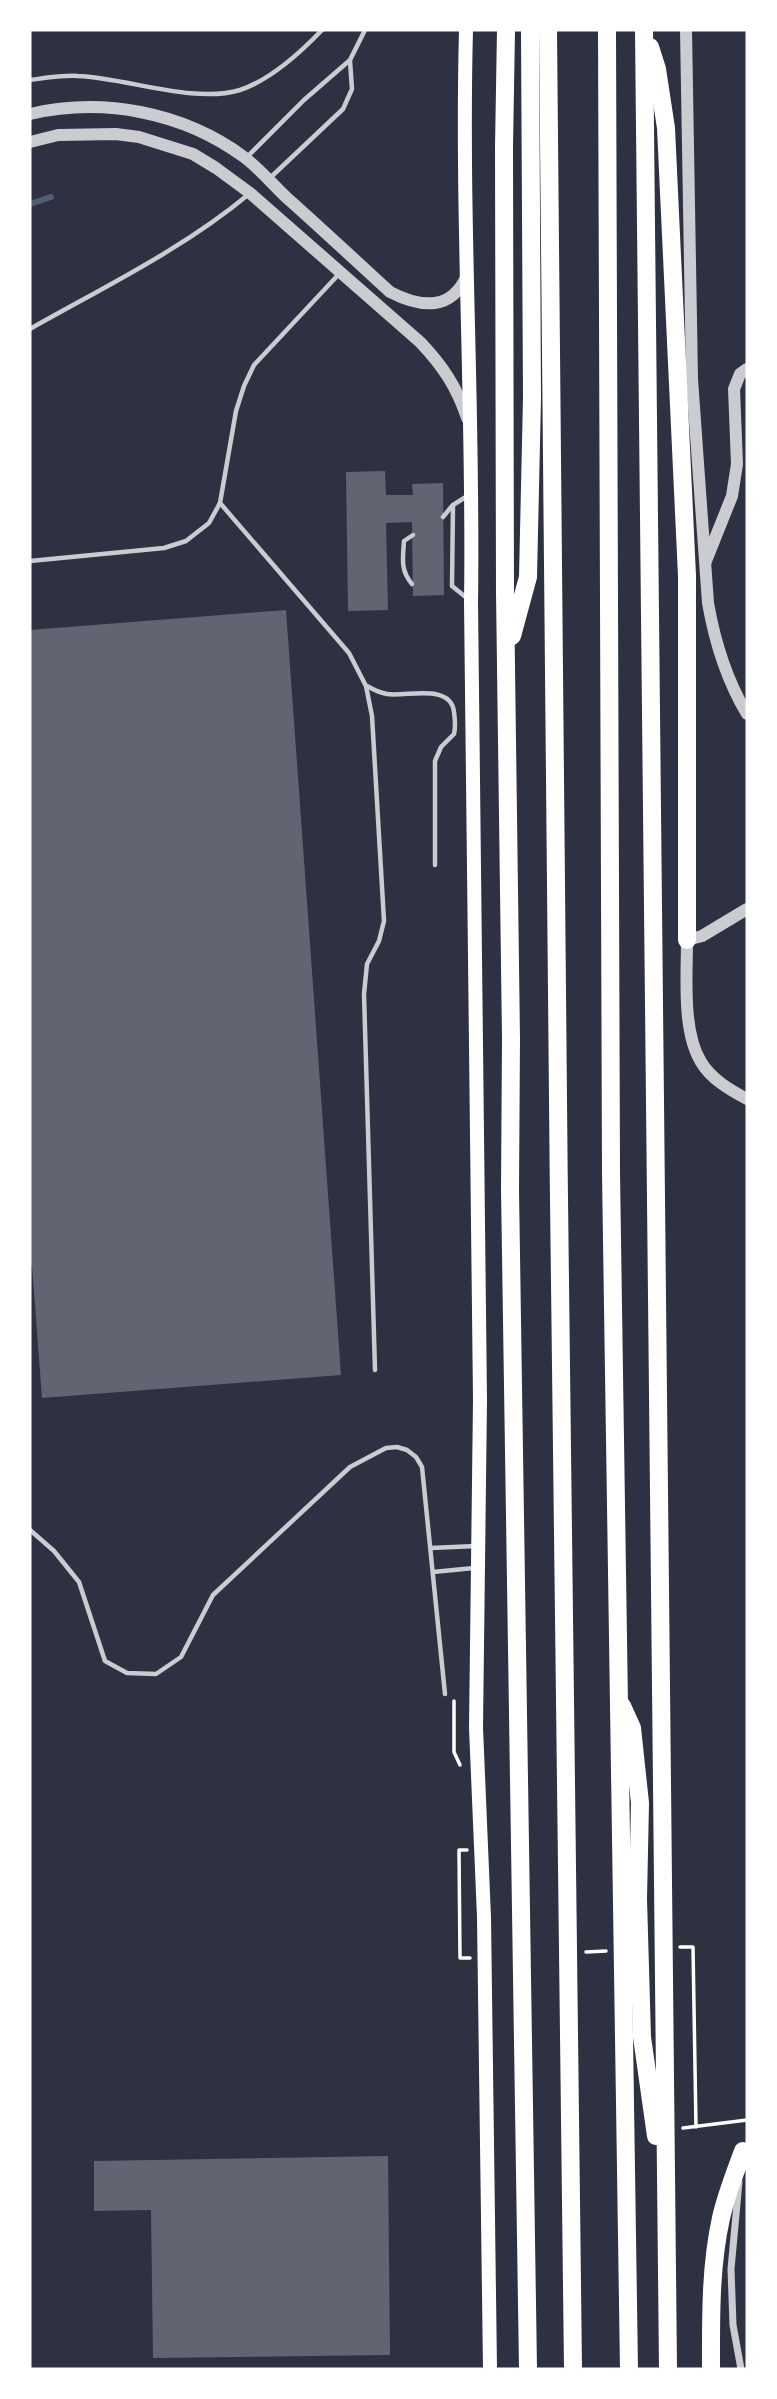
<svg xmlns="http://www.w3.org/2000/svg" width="777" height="2399" font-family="Merriweather,serif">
	<rect width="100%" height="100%" fill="#2d3142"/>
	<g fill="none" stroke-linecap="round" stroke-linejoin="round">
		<polyline stroke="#4f5d75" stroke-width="6" points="30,204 51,197"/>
	</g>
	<g fill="#626471">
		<polygon points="385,471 386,495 413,495 412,484 443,483 444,595 413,596 412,522 386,523 388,610 348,611 346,472"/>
		<polygon points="286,610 341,1375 42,1398 32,1266 30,1266 30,630"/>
		<polygon points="388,2156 390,2355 153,2358 151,2210 94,2211 94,2161"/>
	</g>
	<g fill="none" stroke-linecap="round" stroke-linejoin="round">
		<g stroke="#fff" stroke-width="3.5">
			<polyline points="454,1701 454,1752 460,1765"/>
			<polyline points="467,1850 459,1850 460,1958 470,1958"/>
			<polyline points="680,1947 693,1947 696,2127"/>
			<polyline points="586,1952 606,1951"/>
			<polyline points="683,2128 747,2120"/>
		</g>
		<g stroke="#caccd0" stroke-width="4.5">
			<path d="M30,80c15,-2 33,-5 48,-4 49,2 116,28 162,14 30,-10 60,-37 82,-60"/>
			<polyline points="248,156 304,100 350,60 365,30"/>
			<polyline points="271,177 343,109 352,89 350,61"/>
			<path d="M30,329c74,-42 153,-80 219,-135"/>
			<polyline points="220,503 349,653 366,686 372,716 384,921 379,941 367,964 364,994 375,1370"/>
			<polyline points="443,517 452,506"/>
			<polyline points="30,561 164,548 186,541 209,523 220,503 236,411 244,386 254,365 339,274"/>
			<path d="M412,584c-12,-14 -9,-26 -8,-43l9,-6"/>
			<polyline points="468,599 452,586 453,505 469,495"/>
			<path d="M367,686c7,4 13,7 20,8 20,3 64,-11 67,18 1,8 2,14 0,22l-13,13 -6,14v104"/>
			<polyline points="30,1530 54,1551 79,1582 105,1661 127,1673 156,1674 181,1657 213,1595 350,1467 386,1448 397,1447 407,1450 416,1457 422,1467 445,1694"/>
			<polyline points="431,1548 476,1546"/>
			<polyline points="433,1572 474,1568"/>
		</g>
		<polyline stroke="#caccd0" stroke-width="7" points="739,2182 731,2269 733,2325 741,2369"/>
		<g stroke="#caccd0" stroke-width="12">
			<path d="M686,30l6,349 16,224c7,40 18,76 39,111"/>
			<path d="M30,114c73,-17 153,-2 214,43 16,12 29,28 43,41 35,31 69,63 103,94 31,16 62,19 77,-17"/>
			<path d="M30,142l28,-7 58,-1 23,3 54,17 23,14 34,25 170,149c22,23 37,45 47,76"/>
			<polyline points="706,561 732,496 737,464 734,389 740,374 747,369"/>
			<path d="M747,909l-45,27 -15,4c0,36 -5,91 14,122 10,17 29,28 46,37"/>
		</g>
		<path stroke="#fff" stroke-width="14" d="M466,30c-5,191 8,381 5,572l9,798 -4,328 8,189 6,452"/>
		<g stroke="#fff" stroke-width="18">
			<polyline points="506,30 504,147 505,592 511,1039 510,1189 528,2369"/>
			<path d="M548,30c5,780 16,1559 25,2339"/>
			<polyline points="607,30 611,1173 629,2369"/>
			<polyline points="644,30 668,2369"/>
			<polyline points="650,47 657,69 666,128 687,576 687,940"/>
			<polyline points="512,636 528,577 532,398 530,30"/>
			<polyline points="622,1706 632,1728 640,1803 638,1899 642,2037 656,2136"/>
			<path d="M711,2369c0,-50 -1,-101 10,-151 5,-23 14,-45 22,-67"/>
		</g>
	</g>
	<rect width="777" height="2399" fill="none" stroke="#ffffff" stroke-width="63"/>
</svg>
